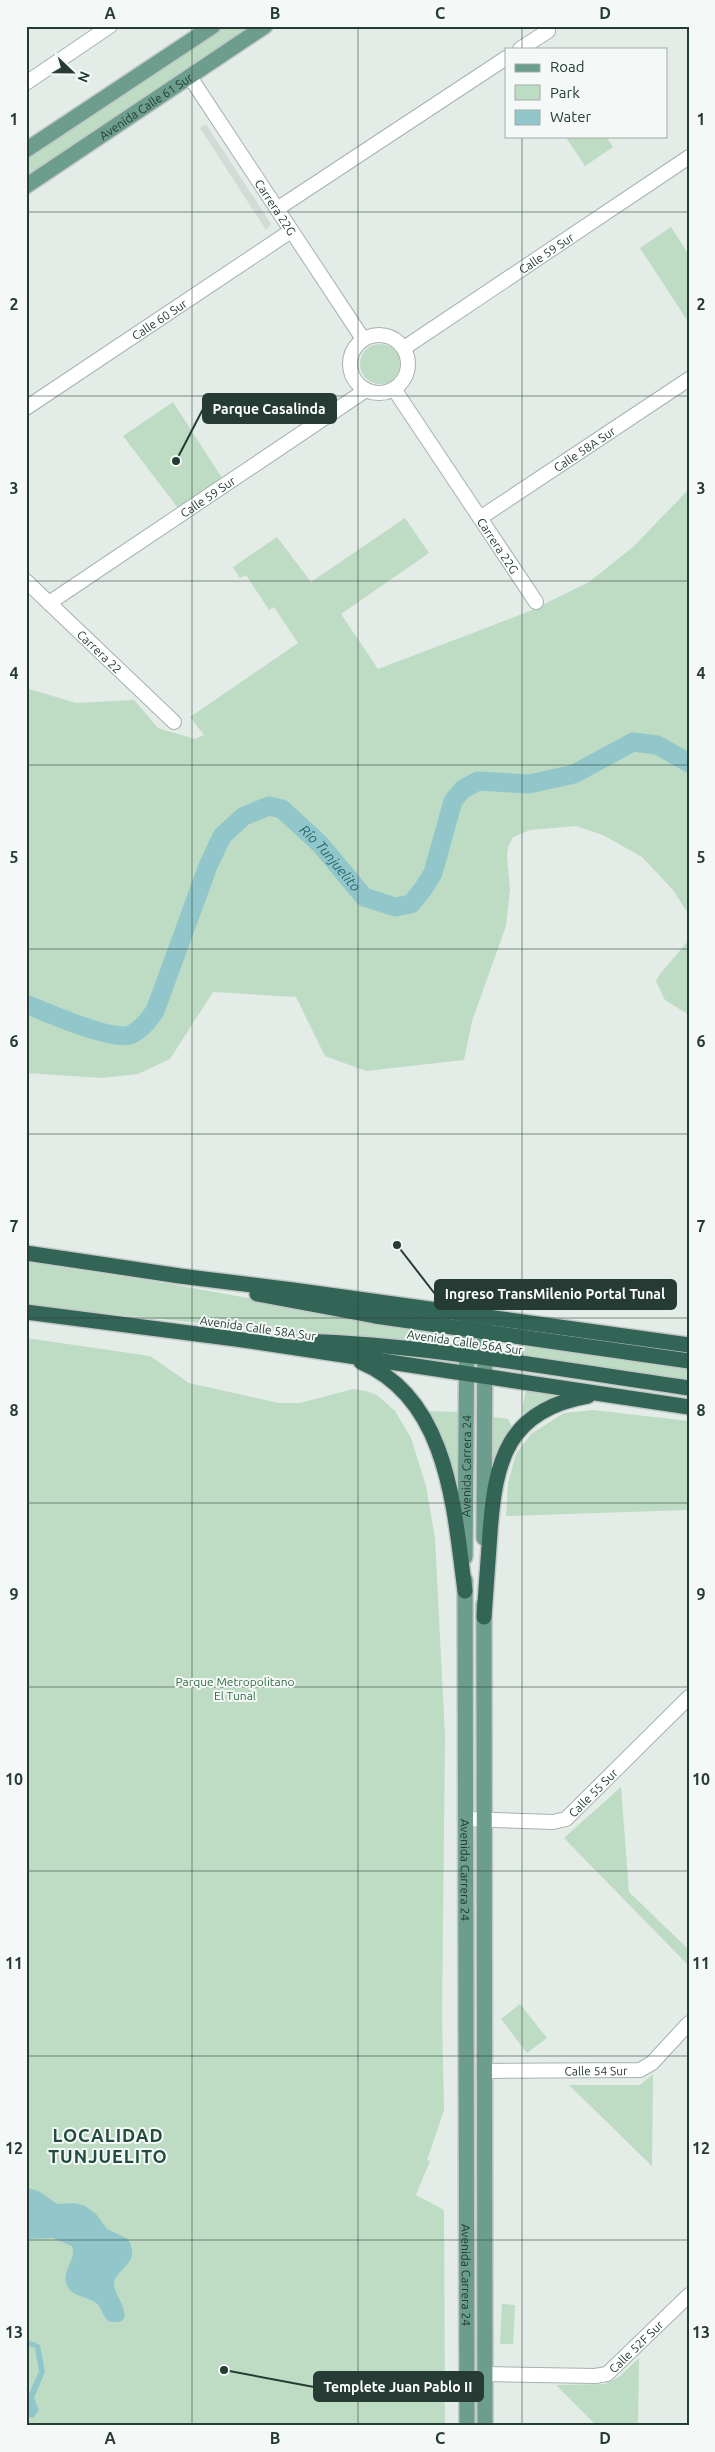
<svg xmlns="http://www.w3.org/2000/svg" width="715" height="2452" font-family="Ubuntu,sans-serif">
	<rect width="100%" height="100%" fill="#e3ece7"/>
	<polygon fill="#d2dbd6" points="206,124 271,224 266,230 200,128"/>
	<g fill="#bedbc4">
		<polygon points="224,26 252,26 26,177 26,160"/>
		<polygon points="565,136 606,136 613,147 585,166"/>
		<polygon points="671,227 689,255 689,323 640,248"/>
		<circle cx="380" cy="364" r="20"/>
		<polygon points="173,402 222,478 178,508 123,436"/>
		<polygon points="689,489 689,915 673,890 642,857 603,835 576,826 530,830 513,837 508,847 507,857 510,889 506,926 472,1021 464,1060 366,1071 325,1056 296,997 213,992 170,1059 138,1074 102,1078 26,1073 26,688 76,703 134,700 158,728 195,739 204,735 190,717 298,643 274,607 269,610 246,575 240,578 233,567 277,537 311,582 405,518 429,553 341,614 378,669 530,611 589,582 633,547"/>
		<polygon points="689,940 689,1015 665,1000 656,981 660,974"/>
		<polygon points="26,1262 170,1284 442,1333 439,1348 26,1305"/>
		<polygon points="26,1338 150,1356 189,1383 279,1403 300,1403 353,1389 366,1391 377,1395 395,1411 411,1438 426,1486 435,1538 445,1736 442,2016 444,2110 427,2160 430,2161 416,2195 444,2210 445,2426 26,2426"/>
		<polygon points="517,1346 607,1355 689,1368 689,1384 515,1358"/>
		<polygon points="526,1389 569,1395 526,1416 522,1411"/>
		<polygon points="593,1410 689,1421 689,1513 687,1510 506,1516 508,1483 516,1454 531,1434 564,1413"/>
		<polygon points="428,1411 459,1412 460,1516 439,1433"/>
		<polygon points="492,1417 508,1419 513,1429 490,1478"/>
		<polygon points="621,1787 629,1892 689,1950 689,1966 564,1838"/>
		<polygon points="520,2004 547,2038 527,2053 501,2019"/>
		<polygon points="653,2074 652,2166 569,2085 640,2085"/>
		<polygon points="502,2304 515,2305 513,2344 500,2344"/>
		<polygon points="639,2358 638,2426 597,2426 556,2385 605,2384 619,2377"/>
	</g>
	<g fill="#91c6cb">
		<path d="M26,2187l14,5 17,12 18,-1 10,3 11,8 11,15 21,10c15,26 -15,29 -14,47 1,9 24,38 -1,36 -10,0 -10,-14 -17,-19 -10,-8 -26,-5 -30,-21 -3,-13 11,-24 6,-36l-19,-8 -27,1z"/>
		<polygon points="26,2339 40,2345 45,2372 34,2398 39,2410 33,2418 26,2416 28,2396 39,2371 35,2348 26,2345"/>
	</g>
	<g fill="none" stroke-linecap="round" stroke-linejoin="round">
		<path stroke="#91c6cb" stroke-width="19" id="s1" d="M26,1004c19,8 86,37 104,31 11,-5 18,-14 25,-24l53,-145 14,-30 22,-20 25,-10 13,3 38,35 44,53 31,10 16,-3 12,-15 10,-16 20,-72 10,-12 15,-8 51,3 45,-10 59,-32 24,3 32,18"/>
		<g stroke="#a6b3ae" stroke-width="16">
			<g id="minor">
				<polyline points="520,49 548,31"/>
				<path id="s2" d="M190,77l173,262"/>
				<polyline points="26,83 110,26"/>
				<polyline points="277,209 506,58"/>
				<circle cx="379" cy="364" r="29"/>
				<path id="s3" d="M404,348l285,-191"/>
				<path id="s4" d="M394,389l142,213"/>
				<path id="s5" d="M26,408l265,-177"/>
				<path id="s6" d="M480,518l209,-139"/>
				<path id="s7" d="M26,581l148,141"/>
				<path id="s8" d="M49,603l317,-213"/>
				<path id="s9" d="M466,1819l87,3 13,-3 123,-122"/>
				<path id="s10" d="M485,2071l155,-1 12,-7 37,-40"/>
				<path id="s11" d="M485,2374l110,2 12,-2 82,-79"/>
			</g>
		</g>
		<g stroke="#c2c8c6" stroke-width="18">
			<g id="major">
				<polyline points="26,150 213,26"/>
				<path id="s12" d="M26,186l239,-160"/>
				<polyline points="484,1538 485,1319"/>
				<path id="s13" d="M465,1557l2,-240"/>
				<path id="s14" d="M465,1580l2,846"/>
				<polyline points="484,1604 485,2426"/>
			</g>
		</g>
		<g stroke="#c2c8c6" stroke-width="18">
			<g id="highway">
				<polyline points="26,1253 180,1276 293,1290 689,1345"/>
				<polyline points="257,1294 375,1316 689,1361"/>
				<polyline points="26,1312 236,1339 689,1407"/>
				<path d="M302,1341c130,4 259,29 387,47"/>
				<path d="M361,1362c88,37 93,148 104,229"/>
				<path d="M484,1617c2,-28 4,-56 6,-84 5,-72 17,-123 98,-137"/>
			</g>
		</g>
		<use href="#minor" stroke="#fff" stroke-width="14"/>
		<use href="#major" stroke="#6c9d8d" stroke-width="15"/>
		<use href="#highway" stroke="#336557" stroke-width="15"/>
	</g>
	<path fill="none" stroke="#253b34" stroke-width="1" stroke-opacity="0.55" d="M192,26v2400M358,26v2400M522,26v23M522,136v2290M26,212h663M26,396h663M26,581h663M26,765h663M26,949h663M26,1134h663M26,1318h663M26,1503h663M26,1687h663M26,1871h663M26,2056h663M26,2240h663"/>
	<g text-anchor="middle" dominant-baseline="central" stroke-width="4" stroke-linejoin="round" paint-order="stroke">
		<g font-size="12" fill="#253b34" stroke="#f4f8f6">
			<text stroke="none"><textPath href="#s12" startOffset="144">Avenida Calle 61 Sur</textPath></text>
			<text stroke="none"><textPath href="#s2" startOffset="156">Carrera 22G</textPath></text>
			<text stroke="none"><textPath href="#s3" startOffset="171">Calle 59 Sur</textPath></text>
			<text stroke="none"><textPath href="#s5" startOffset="160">Calle 60 Sur</textPath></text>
			<text stroke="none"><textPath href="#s6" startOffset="125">Calle 58A Sur</textPath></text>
			<text stroke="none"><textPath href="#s8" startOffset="191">Calle 59 Sur</textPath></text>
			<text stroke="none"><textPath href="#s4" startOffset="188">Carrera 22G</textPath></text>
			<text stroke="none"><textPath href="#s7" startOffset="102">Carrera 22</textPath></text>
			<text transform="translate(258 1328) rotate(8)">Avenida Calle 58A Sur</text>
			<text transform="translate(465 1342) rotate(8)">Avenida Calle 56A Sur</text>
			<text stroke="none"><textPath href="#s13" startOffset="91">Avenida Carrera 24</textPath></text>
			<text stroke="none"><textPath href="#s9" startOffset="138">Calle 55 Sur</textPath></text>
			<text stroke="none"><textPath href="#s14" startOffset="290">Avenida Carrera 24</textPath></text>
			<text stroke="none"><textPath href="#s10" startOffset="111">Calle 54 Sur</textPath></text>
			<text stroke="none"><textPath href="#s14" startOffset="695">Avenida Carrera 24</textPath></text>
			<text stroke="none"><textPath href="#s11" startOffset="162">Calle 52F Sur</textPath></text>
		</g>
		<g font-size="12" fill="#336e46" stroke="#f4f8f6">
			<text x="235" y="1681">Parque Metropolitano<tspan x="235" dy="14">El Tunal</tspan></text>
		</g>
		<g font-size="14" font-style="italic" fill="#246a72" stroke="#f4f8f6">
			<text stroke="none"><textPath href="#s1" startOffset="471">Río Tunjuelito</textPath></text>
		</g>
		<g font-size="18" font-weight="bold" letter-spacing="1" fill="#224c3f" stroke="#f4f8f6">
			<text x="108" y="2135">LOCALIDAD<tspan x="108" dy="21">TUNJUELITO</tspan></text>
		</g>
	</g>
	<path fill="none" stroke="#253b34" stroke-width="2" d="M176 461L203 409M397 1245L435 1294M224 2370L314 2387"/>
	<g fill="#253b34" stroke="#f4f8f6" stroke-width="2">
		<circle cx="176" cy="461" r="5"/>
		<circle cx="397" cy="1245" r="5"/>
		<circle cx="224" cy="2370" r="5"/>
	</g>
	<g fill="#253b34" stroke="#253b34" stroke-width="2">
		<rect x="203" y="394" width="133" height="29" rx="5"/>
		<rect x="435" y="1280" width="241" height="29" rx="5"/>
		<rect x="314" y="2372" width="169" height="29" rx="5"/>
	</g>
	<g font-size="14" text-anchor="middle" font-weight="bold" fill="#fff">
		<text x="269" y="414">Parque Casalinda</text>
		<text x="555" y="1299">Ingreso TransMilenio Portal Tunal</text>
		<text x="398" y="2392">Templete Juan Pablo II</text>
	</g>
	<rect width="715" height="2452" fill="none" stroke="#f4f8f6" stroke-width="55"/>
	<rect x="505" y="48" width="162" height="90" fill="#f4f8f6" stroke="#a1aca8"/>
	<rect x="515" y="64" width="25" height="8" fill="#6c9d8d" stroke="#a1aca8"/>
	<text x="550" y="72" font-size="15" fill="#253b34">Road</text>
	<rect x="515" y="85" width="25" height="15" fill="#bedbc4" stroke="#a1aca8"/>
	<text x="550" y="98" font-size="15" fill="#253b34">Park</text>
	<rect x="515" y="110" width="25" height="15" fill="#91c6cb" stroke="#a1aca8"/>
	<text x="550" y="122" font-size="15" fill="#253b34">Water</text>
	<g transform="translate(72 72) rotate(112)" stroke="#f4f8f6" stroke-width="4" paint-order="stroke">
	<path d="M0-4L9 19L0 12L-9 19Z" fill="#253b34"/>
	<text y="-8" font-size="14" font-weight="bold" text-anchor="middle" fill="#253b34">N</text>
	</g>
	<rect x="28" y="28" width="660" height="2396" fill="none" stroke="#253b34" stroke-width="2"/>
	<g font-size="16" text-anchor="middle" font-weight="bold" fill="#253b34">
		<text x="110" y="19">A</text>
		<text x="275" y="19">B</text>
		<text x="440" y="19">C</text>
		<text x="605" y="19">D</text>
		<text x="14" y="125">1</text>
		<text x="701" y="125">1</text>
		<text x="14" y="310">2</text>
		<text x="701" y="310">2</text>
		<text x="14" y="494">3</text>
		<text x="701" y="494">3</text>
		<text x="14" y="679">4</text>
		<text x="701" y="679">4</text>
		<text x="14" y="863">5</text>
		<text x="701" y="863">5</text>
		<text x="14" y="1047">6</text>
		<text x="701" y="1047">6</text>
		<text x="14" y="1232">7</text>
		<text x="701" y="1232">7</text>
		<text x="14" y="1416">8</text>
		<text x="701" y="1416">8</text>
		<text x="14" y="1600">9</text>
		<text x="701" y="1600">9</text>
		<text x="14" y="1785">10</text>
		<text x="701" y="1785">10</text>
		<text x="14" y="1969">11</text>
		<text x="701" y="1969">11</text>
		<text x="14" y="2154">12</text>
		<text x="701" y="2154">12</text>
		<text x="14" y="2338">13</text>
		<text x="701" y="2338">13</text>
		<text x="110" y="2444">A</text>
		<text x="275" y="2444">B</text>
		<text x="440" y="2444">C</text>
		<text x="605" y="2444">D</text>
	</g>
</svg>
